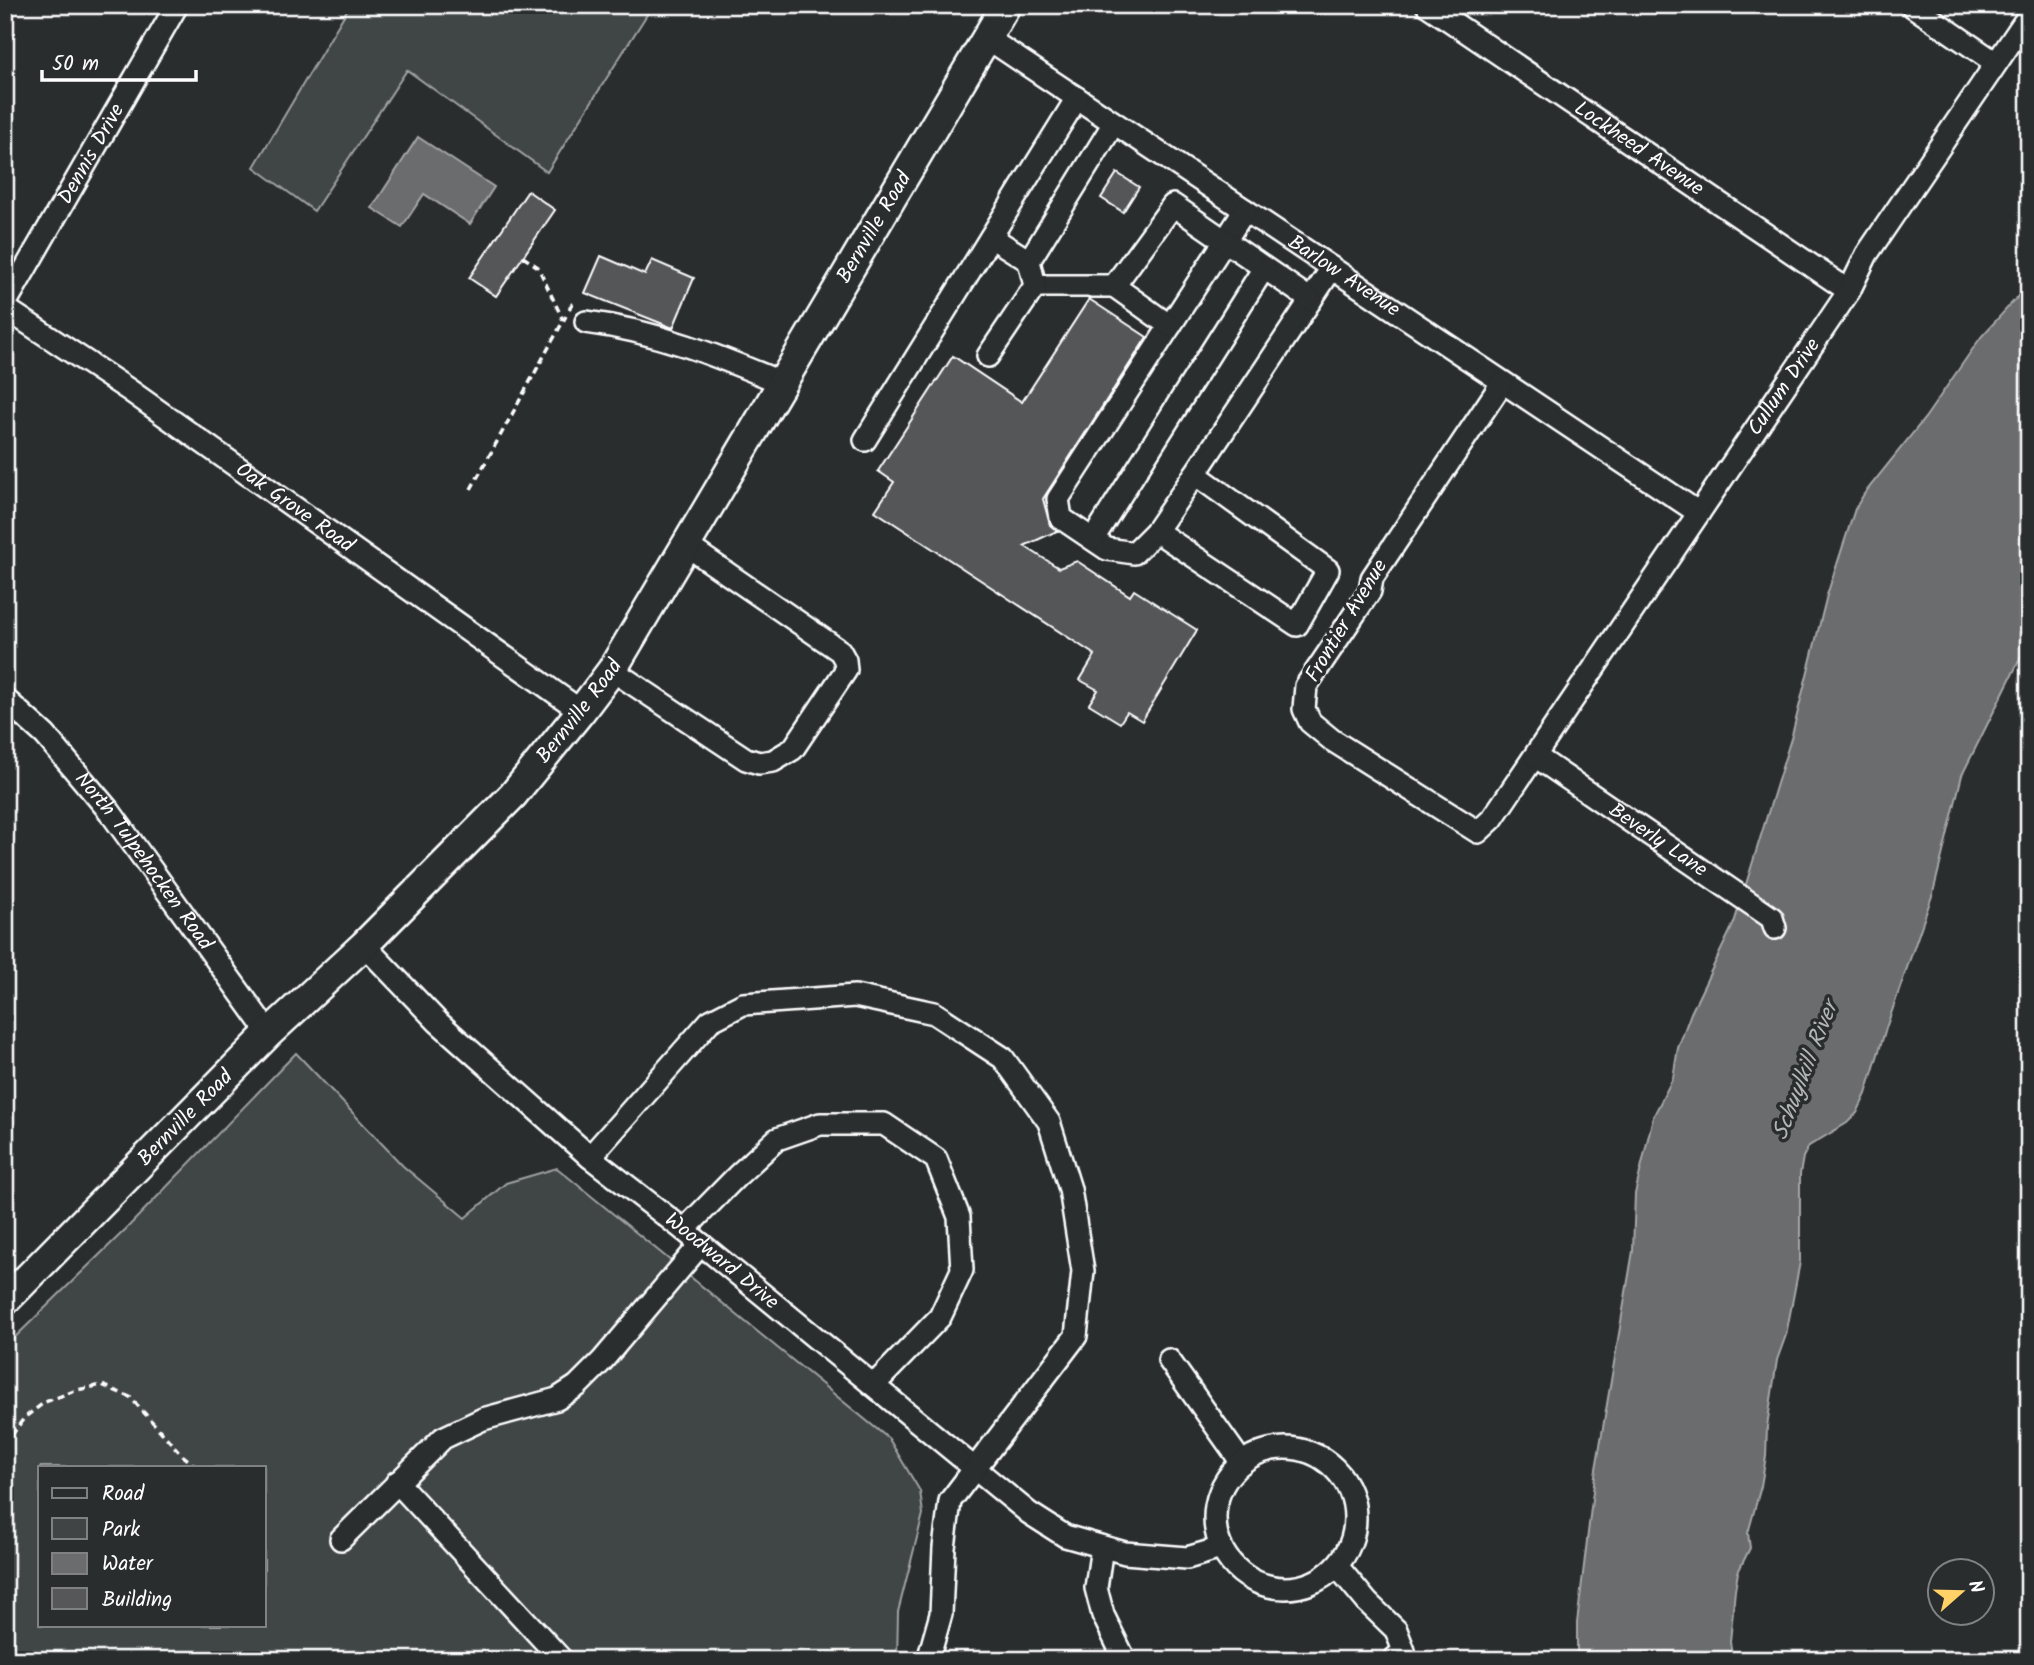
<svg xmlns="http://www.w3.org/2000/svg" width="2034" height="1665" font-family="Kalam,sans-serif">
	<rect width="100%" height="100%" fill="#2a2d2e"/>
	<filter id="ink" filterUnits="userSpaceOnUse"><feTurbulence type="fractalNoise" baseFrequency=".0143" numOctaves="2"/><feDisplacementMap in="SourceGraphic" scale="14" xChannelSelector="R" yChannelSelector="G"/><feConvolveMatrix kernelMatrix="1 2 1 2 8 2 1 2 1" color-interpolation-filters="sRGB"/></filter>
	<g filter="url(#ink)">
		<g fill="#414445" stroke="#a0a2a2" stroke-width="2" fill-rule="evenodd">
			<polygon points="350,5 653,5 547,172 407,70 314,211 254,167"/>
			<path d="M296,1053l107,113 62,52 41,-35 51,-15 332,271 31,52 3,23 -25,98 -1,48h-892v-313l121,-118zM40,1467h224v158h-224z"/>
		</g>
		<g fill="#6a6c6d" stroke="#a6a7a7" stroke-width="2">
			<polygon points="418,137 494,187 470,224 424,194 402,227 372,208"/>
			<polygon points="2029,284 2029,641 1962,775 1933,893 1885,1031 1866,1094 1857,1113 1847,1123 1809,1146 1803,1157 1800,1174 1800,1262 1786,1335 1777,1360 1767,1426 1766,1456 1761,1486 1748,1533 1750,1548 1738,1572 1735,1590 1730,1642 1733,1660 1577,1660 1577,1623 1595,1475 1633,1251 1635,1194 1653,1117 1673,1078 1678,1048 1691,1013 1734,923 1792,735 1827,595 1855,509 1864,494 1925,418 1981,337"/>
		</g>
		<g fill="#555758" stroke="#fff" stroke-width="2">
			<polygon points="1117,173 1139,187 1123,212 1101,198"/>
			<polygon points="528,191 555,210 496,296 469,278"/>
			<polygon points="601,256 645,275 652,260 694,278 673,328 585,293"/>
			<polygon points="1089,299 1147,337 1043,499 1050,525 1057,531 1024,546 1059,568 1077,561 1130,596 1134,590 1197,630 1142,721 1127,712 1120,723 1089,704 1098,690 1080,680 1095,655 875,511 894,482 878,471 953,356 1022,402"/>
		</g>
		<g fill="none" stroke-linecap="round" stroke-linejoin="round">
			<g stroke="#fff" stroke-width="26">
				<g id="minor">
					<path id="s1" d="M1427,5l422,286"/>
					<polyline points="1911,5 1996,63"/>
					<path id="s2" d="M987,38l712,475"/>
					<polyline points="1245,210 1058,499 1061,518 1107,549 1134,553 1156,531 1297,625 1328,570 1195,474 1332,268"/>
					<polyline points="991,237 1029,261"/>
					<polyline points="1035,286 1114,286"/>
					<path id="s3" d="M5,304l172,-299"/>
					<path id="s4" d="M5,308l124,82 452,321"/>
					<path d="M586,322c70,9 132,34 196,61"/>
					<polyline points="1170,326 1114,286 1173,205 1311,300"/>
					<polyline points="988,356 1035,286 1029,261 1114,123"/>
					<path id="s5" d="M1502,383l-130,195 -2,13 -64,95 -2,23 6,13 22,18 146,92 14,-13 357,-528 18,-37 162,-239"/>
					<polyline points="865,440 1077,98"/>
					<polyline points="1156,531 1195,474"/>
					<polyline points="1093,539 1264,268"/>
					<polyline points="612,670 746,759 759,763 773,761 793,749 846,670 845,660 840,651 686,545"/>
					<path id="s6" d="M5,699l40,36 65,77 159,221"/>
					<path id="s7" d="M1535,756l237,162 3,10"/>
					<path id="s8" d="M364,945l74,77 152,135 94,73 345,283 36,23 60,17 62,5 34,-10"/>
					<polyline points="590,1157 710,1021 743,1004 855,996 934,1013 1003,1058 1049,1122 1070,1189 1083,1271 1076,1336 950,1501 944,1548 941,1614 928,1660"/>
					<polyline points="684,1230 737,1176 777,1139 820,1124 884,1124 936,1159 959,1217 962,1270 940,1317 874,1385"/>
					<polyline points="1169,1360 1242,1463"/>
					<circle cx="1285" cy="1518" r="70"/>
					<polyline points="397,1482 562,1660"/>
					<polyline points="341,1539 443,1438 483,1419 557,1399 577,1386 602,1361 701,1244"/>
					<polyline points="1102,1547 1096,1588 1103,1615 1125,1660"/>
					<polyline points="1337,1566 1367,1602 1396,1630 1404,1651 1393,1660"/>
				</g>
			</g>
			<g stroke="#fff" stroke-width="33">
				<g id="major">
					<path id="s9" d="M5,1301l264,-268 95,-88 149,-150 68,-84 31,-41 394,-665"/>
				</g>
			</g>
			<g stroke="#fff" stroke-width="3.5" stroke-dasharray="7 5" stroke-linecap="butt">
				<polyline points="523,257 538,267 563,320"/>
				<polyline points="569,309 574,301"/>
				<polyline points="471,489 566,316"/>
				<polyline points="5,1445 24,1418 45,1402 77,1390 102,1385 130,1397 182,1455 197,1467"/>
				<polyline points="5,1582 5,1589"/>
			</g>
			<use href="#minor" stroke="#2a2d2e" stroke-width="21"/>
			<use href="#major" stroke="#2a2d2e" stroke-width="28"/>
		</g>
	</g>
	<g text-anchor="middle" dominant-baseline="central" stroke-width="7" stroke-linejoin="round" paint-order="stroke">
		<g font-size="21" fill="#fff" stroke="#2a2d2e">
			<text stroke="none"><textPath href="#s1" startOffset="256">Lockheed Avenue</textPath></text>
			<text stroke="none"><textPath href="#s3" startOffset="173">Dennis Drive</textPath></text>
			<text stroke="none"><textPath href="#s9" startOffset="1391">Bernville Road</textPath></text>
			<text stroke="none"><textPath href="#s2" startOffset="429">Barlow Avenue</textPath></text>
			<text stroke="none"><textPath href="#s5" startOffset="1141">Cullum Drive</textPath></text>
			<text stroke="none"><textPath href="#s4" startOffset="352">Oak Grove Road</textPath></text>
			<text transform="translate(1347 621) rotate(-59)">Frontier Avenue</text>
			<text stroke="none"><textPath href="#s9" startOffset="824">Bernville Road</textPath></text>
			<text stroke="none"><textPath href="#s7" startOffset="149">Beverly Lane</textPath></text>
			<text stroke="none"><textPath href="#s6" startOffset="214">North Tulpehocken Road</textPath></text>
			<text stroke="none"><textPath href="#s9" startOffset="257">Bernville Road</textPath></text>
			<text stroke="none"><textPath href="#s8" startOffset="478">Woodward Drive</textPath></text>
		</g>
		<g font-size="23" font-style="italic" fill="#b4b6b6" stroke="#2a2d2e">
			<text transform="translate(1806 1071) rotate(-69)">Schuylkill River</text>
		</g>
	</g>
	<rect width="2034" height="1665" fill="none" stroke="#2a2d2e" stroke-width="28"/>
	<rect x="14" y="14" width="2006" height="1637" fill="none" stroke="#fff" stroke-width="2.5" filter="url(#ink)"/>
	<rect x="38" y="1466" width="228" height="161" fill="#2a2d2e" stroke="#7f8182" stroke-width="2"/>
	<rect x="52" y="1488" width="35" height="10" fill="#2a2d2e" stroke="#7f8182" stroke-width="2"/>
	<text x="102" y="1500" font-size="21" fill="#ffffff">Road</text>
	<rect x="52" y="1518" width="35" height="21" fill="#414445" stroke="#7f8182" stroke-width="2"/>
	<text x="102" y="1536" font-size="21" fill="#ffffff">Park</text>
	<rect x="52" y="1553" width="35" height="21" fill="#6a6c6d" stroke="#7f8182" stroke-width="2"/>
	<text x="102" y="1570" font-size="21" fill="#ffffff">Water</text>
	<rect x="52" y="1588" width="35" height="21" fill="#555758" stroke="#7f8182" stroke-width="2"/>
	<text x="102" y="1606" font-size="21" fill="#ffffff">Building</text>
	<g transform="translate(1961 1592) rotate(70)"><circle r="33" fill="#2a2d2e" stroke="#7f8182" stroke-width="2"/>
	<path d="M0-5L12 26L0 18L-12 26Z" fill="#ffd166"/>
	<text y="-10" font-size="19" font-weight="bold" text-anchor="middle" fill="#ffffff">N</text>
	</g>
	<path d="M42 70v10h154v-10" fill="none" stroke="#ffffff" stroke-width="3.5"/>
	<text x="52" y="70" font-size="21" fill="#ffffff" stroke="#2a2d2e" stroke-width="5" paint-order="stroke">50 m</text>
</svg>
